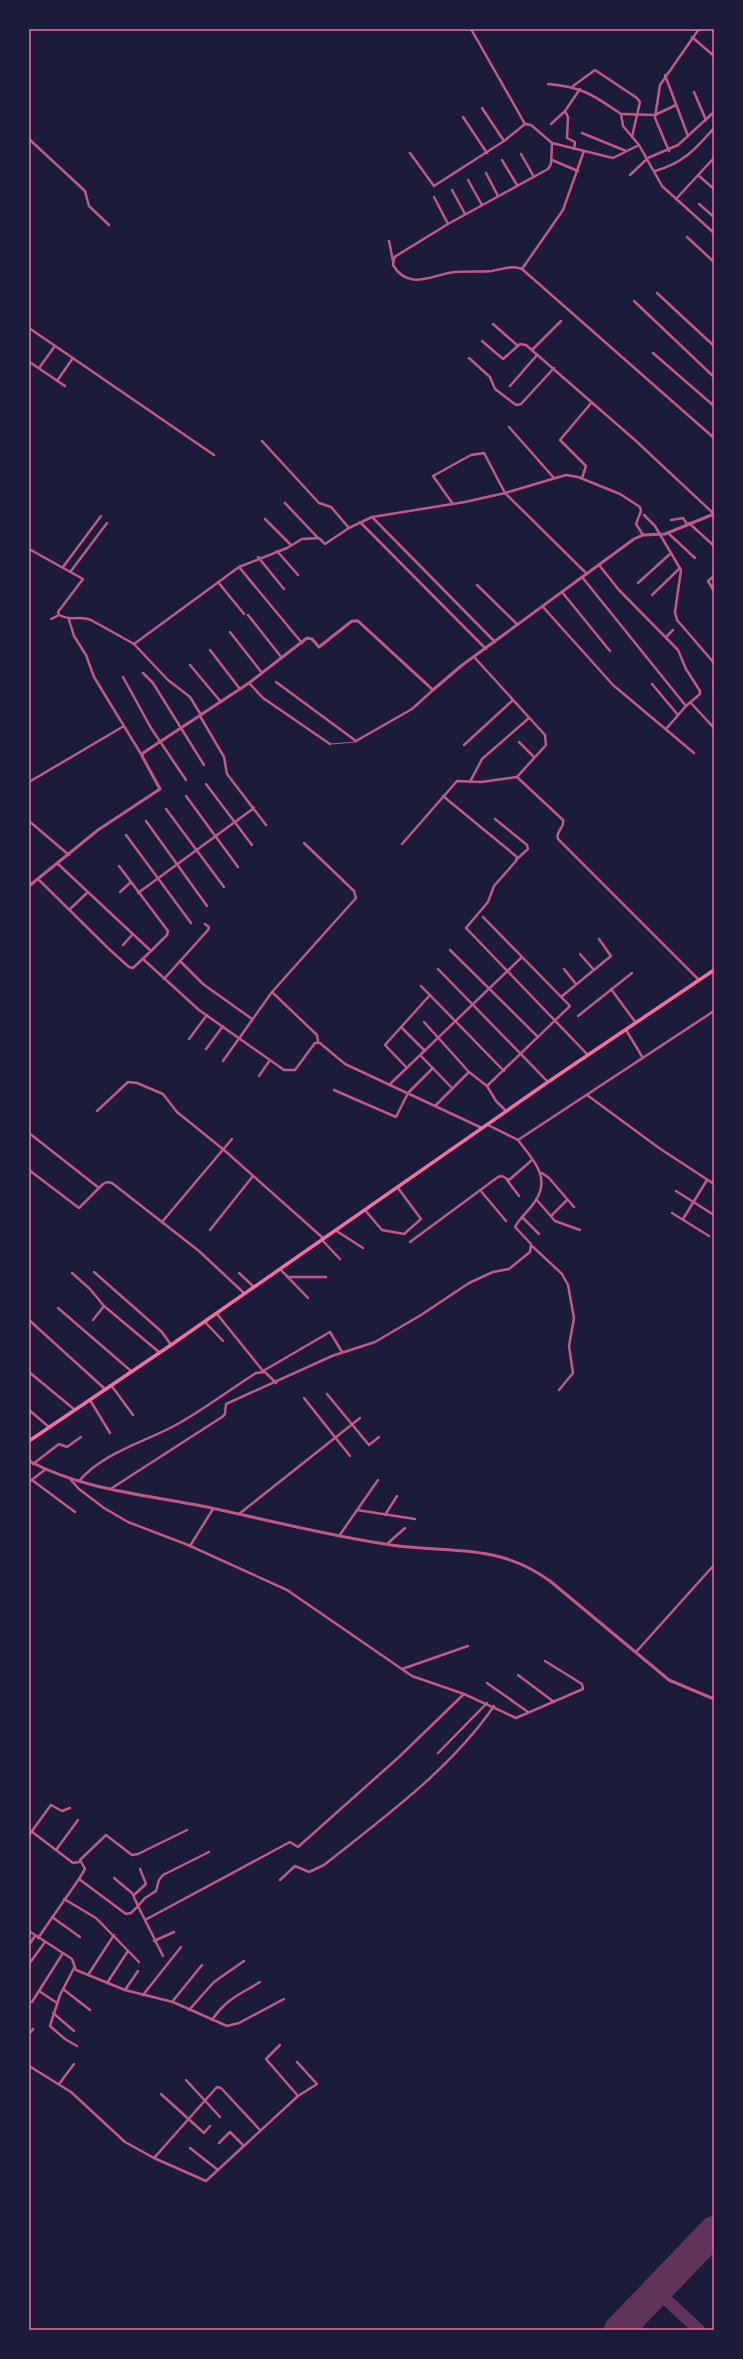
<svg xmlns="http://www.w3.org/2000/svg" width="743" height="2359" font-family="'Playfair Display',serif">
	<rect width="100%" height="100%" fill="#1b1b3a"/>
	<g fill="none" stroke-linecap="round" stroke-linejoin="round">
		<polyline stroke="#603358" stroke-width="12" points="657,2291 699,2330"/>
		<polyline stroke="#603358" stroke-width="30" points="619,2330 714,2231"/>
		<polyline stroke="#c65784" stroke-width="1" points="331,744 356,742"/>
		<g stroke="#c65784" stroke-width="2.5">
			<polyline points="471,29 525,124"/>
			<polyline points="692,37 714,56"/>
			<polyline points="665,75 688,136"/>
			<path d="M548,84c35,3 45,11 73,30l2,12 16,19 23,41 52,47"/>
			<polyline points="573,86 595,70 637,98 640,102 632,137"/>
			<polyline points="694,92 706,120"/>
			<polyline points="482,108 504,141"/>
			<polyline points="565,111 568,117 567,138 575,142 574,149"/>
			<polyline points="622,114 655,115 676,105"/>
			<polyline points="463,117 487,153"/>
			<polyline points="551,124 565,111 580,89"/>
			<polyline points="582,133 626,151"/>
			<polyline points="29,139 85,191 89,206 109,225"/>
			<path d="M639,145l-26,13 -61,-15 -1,21 -3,5 -100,55 -52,32 -2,2 -1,7c16,27 40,9 62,7 12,-1 25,0 37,-1 10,-2 20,-6 30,-2l192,169"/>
			<polyline points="669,151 655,118 660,85 699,29"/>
			<polyline points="410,153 434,186 504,141 525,124 531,125 552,143"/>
			<polyline points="521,154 534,177"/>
			<polyline points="502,160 517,185"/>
			<polyline points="552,160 578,171"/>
			<path d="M655,171c28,-8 40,-21 59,-43"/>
			<polyline points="486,173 498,196"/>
			<polyline points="630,175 648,158 678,145 714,112"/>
			<polyline points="698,175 714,189"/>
			<polyline points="468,180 482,205"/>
			<polyline points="452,190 465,214"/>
			<polyline points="434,197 448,224"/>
			<polyline points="676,199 714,158"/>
			<polyline points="699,204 714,217"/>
			<polyline points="687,237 714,262"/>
			<polyline points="389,241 393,261"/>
			<polyline points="522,269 563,210 584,151"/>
			<polyline points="657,293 714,346"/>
			<polyline points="634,301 714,377"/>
			<polyline points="493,324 518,346"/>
			<polyline points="29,328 214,455"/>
			<polyline points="482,341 503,359 520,344 526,345 636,441 714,514"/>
			<polyline points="532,350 561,321"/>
			<polyline points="653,353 714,406"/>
			<polyline points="469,358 490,377 495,389 516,405 521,404 554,368"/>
			<polyline points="31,363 65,386"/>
			<polyline points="39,368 55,346"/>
			<polyline points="57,381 73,358"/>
			<polyline points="510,386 537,355"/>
			<polyline points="509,427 554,478"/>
			<polyline points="262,441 319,503 331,507 349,528"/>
			<polyline points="582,478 586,466 560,440 592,402"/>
			<polyline points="285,503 318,538"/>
			<polyline points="453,504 433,476 471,455 484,453 505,493 587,574"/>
			<polyline points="644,515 655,526 681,570 675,612 677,620 714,663"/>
			<polyline points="372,517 495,642"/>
			<polyline points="265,519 291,545"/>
			<polyline points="671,520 683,518 687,524"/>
			<polyline points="360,522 486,649"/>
			<polyline points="689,523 714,546"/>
			<polyline points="668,533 695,558"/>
			<path d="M29,549l54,30 -25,33 1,3c14,7 19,0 32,5l43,24 105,-77 48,-19 15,-9 17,-1 6,6 24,-16 23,-11 93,-15 40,-9 61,-18 12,2 42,17 20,13 1,4 -5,13 7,11"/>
			<polyline points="277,551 298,575"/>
			<polyline points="258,557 284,589"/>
			<polyline points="599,565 619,590 678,650 686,669 700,691 700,694 686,706 666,729"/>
			<polyline points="63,567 101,516"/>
			<polyline points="239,567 302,643"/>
			<polyline points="71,571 107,523"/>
			<polyline points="714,576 708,581 714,591"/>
			<polyline points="582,577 686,706"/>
			<polyline points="218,582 244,614"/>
			<polyline points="638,583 671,553"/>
			<polyline points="477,585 518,625"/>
			<polyline points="562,592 610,651"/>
			<polyline points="652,595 680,568"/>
			<polyline points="543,607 613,685 694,753"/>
			<polyline points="248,615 282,658"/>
			<polyline points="51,619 59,615"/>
			<polyline points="69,620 74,636 86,655 94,677 141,754"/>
			<polyline points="230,632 262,673"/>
			<polyline points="666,637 673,630"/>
			<polyline points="134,644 168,680 190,697 201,715"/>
			<polyline points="210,650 240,689"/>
			<path d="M475,658l70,77 1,10 -29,32 46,43c2,8 -8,11 -5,19l141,141"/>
			<polyline points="190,665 221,702"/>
			<polyline points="143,673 153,683 204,765"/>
			<polyline points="123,677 151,728 186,780"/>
			<polyline points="276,682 356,741 412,709 433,690"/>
			<polyline points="249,683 263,698 330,744"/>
			<polyline points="714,683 714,688"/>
			<polyline points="652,684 678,715"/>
			<polyline points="690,702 714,728"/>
			<polyline points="200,716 224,757 227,774 266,825"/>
			<polyline points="519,742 534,757"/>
			<polyline points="464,745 513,700"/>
			<polyline points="29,782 124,726"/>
			<polyline points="470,782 482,759 529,718"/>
			<polyline points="206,784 252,845"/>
			<polyline points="186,796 238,867"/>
			<polyline points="443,796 517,857 516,861 494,886 488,902 466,928 588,1055"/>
			<polyline points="166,809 224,887"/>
			<polyline points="495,819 527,845 528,849 517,859"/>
			<polyline points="29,821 69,855"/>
			<polyline points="146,821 207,906"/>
			<polyline points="126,835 191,923"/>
			<polyline points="402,844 457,781 481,782 517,777"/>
			<polyline points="119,866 168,931 167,935 151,951"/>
			<polyline points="38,879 109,949 129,967 133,968 151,951 58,864"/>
			<polyline points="120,892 131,882"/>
			<polyline points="138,893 254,808"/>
			<polyline points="70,909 87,893"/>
			<polyline points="123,945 133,934"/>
			<polyline points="450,950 538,1037"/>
			<polyline points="580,954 594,970"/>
			<polyline points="143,959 199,1010 284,1070 295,1070 312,1047 315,1043 320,1043 345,1064 482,1128"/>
			<polyline points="180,961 203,984 252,1019"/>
			<polyline points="438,969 548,1082"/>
			<polyline points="564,969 576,984"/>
			<polyline points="164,979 208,930 209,927 205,924"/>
			<polyline points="421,986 504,1071"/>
			<polyline points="611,989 636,1023"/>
			<polyline points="272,992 317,1035 318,1042"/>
			<polyline points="561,997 611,956 599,939"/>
			<polyline points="578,1016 632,973"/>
			<polyline points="424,1022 469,1072 487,1086 570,1006 483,917"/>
			<polyline points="401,1027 425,1051"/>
			<polyline points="626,1030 643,1058"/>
			<polyline points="189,1039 207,1015"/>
			<polyline points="206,1049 223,1026"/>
			<polyline points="420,1055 452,1088"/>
			<polyline points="223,1061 272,992 356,898 354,891 304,843"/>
			<polyline points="407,1068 385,1045 430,995"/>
			<polyline points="259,1076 270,1060"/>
			<polyline points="389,1085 522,957"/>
			<polyline points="487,1086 496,1101 506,1111"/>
			<polyline points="334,1090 396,1117 408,1093 433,1068"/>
			<polyline points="587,1095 659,1148 714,1184"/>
			<polyline points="435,1106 469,1072"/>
			<polyline points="97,1111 128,1082 137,1083 163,1094 177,1112 224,1150 323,1238"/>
			<polyline points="488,1125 518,1140 714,1011"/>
			<polyline points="29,1133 99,1188"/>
			<polyline points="29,1170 79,1208 103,1184 107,1182 112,1183 199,1251 245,1294"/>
			<polyline points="542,1173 549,1178 574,1207"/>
			<polyline points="507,1180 519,1196"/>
			<polyline points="480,1190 506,1221"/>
			<polyline points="676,1191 714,1215"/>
			<polyline points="536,1199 555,1221 580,1230"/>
			<polyline points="365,1210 382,1230 404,1234 421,1219 398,1188"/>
			<polyline points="672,1213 709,1236"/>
			<polyline points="551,1216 567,1200"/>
			<polyline points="522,1217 539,1234"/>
			<polyline points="683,1219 707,1180"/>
			<polyline points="162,1222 232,1139"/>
			<polyline points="210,1230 253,1176"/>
			<polyline points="335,1230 363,1248"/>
			<polyline points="322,1240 340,1259"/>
			<polyline points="410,1242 498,1177 502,1176 509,1180 532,1160"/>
			<polyline points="532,1246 562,1274 568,1285 574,1318 569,1346 573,1373 559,1390"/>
			<polyline points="280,1269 308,1298"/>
			<polyline points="94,1272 162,1332 171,1345"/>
			<polyline points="72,1273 90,1289 104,1306 159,1352"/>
			<polyline points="239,1273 254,1287"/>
			<polyline points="287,1277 326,1277"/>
			<polyline points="58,1308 131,1371"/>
			<polyline points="217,1314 263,1371 330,1332 342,1352"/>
			<polyline points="29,1320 105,1389"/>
			<polyline points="93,1320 104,1306"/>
			<polyline points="205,1322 223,1341"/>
			<polyline points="29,1372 75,1410"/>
			<polyline points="111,1385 133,1415"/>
			<polyline points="327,1394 369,1445 379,1437"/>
			<polyline points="304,1398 350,1456"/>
			<polyline points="90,1400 110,1433"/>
			<polyline points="29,1410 49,1427"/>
			<polyline points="33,1464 59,1444 67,1447 81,1437"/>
			<polyline points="32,1480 75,1512"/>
			<path d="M79,1481c24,-28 63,-38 95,-55 28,-15 55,-36 82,-53l9,-1 11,11"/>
			<polyline points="29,1482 46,1469"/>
			<path d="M112,1488l110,-71 3,-3 1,-10 106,-48 43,-14 46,-27 48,-32 24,-11 16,-3 21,-17 1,-8 -16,-17c5,-10 15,-17 21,-27 15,-24 -4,-41 -18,-60"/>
			<polyline points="357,1510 415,1519"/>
			<polyline points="239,1514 360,1418"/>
			<polyline points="385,1515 397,1496"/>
			<polyline points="339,1536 378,1480"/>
			<polyline points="387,1544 405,1528"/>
			<polyline points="190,1546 213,1509"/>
			<polyline points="636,1652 714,1565"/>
			<polyline points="402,1669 468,1646"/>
			<polyline points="518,1675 554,1702"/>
			<polyline points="487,1683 528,1712"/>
			<polyline points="464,1694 516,1718 583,1689 582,1684 545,1661"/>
			<polyline points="438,1753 487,1703"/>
			<polyline points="31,1831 73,1863 79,1862"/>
			<polyline points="29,1835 51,1805 62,1811 70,1808"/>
			<polyline points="56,1850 78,1820"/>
			<polyline points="114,1878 132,1893 138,1906 145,1898 156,1891 159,1880 163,1875 209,1852"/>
			<polyline points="79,1879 85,1869 80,1860 106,1835 132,1855 138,1854 187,1830"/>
			<path d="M280,1880l15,-14 14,6 15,-7c60,-48 126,-95 170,-159"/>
			<polyline points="134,1895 146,1884 140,1869"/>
			<polyline points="64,1899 96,1918 139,1962"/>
			<polyline points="52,1917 80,1937"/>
			<polyline points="145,1920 163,1956"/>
			<polyline points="29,1931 72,1959 76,1970 125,1990 173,2002 227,2026 239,2023 284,1999"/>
			<polyline points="38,1938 79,1879 126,1914 131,1913 138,1906 145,1920 290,1842 298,1847 399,1757 464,1694 412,1676 287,1590 188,1545 128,1522 104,1508 79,1489 70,1479"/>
			<polyline points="154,1941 174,1932"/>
			<polyline points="29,1945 35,1936"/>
			<polyline points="29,1964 45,1942"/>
			<polyline points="74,1968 60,1995 50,2026 65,2039 77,2046"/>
			<polyline points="88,1975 114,1935"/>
			<polyline points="107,1983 128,1951"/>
			<polyline points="63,1989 90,2010"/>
			<polyline points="125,1990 138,1971"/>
			<polyline points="39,1991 57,2003"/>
			<polyline points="143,1995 181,1947"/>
			<polyline points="32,2002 63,1953"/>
			<polyline points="172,2002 202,1965"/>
			<polyline points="189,2010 214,1982 244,1961"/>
			<polyline points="53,2013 74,2031"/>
			<path d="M212,2020c14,-21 27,-25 48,-38"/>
			<polyline points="29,2034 33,2029"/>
			<polyline points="280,2045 266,2059 298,2096"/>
			<polyline points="29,2066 71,2092 125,2142 154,2158 206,2181 298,2096 317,2084 297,2062"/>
			<polyline points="186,2080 220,2117"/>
			<polyline points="59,2084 74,2064"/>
			<polyline points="161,2094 204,2133 210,2126"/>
			<polyline points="219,2143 230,2132 243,2145"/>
			<polyline points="190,2148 218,2170"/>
			<polyline points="154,2158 217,2087 221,2088 260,2130"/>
		</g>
		<g stroke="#c65784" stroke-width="3">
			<polyline points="29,886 98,830 160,789 142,756 143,753 249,683 307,638 312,639 319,647 352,621 358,621 433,690 461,666 634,539 643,535 665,534 714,514"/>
			<path d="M29,1461c54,29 119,34 178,46 61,13 122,29 184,38 60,9 105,-3 159,36l119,99 45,19"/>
		</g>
		<polyline stroke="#ff6b9d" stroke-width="3.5" points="29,1441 171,1345 548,1082 714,970"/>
	</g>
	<rect width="743" height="2359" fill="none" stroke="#1b1b3a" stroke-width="60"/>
	<rect x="30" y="30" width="683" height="2299" fill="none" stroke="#ff6b9d" stroke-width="1.5"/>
</svg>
